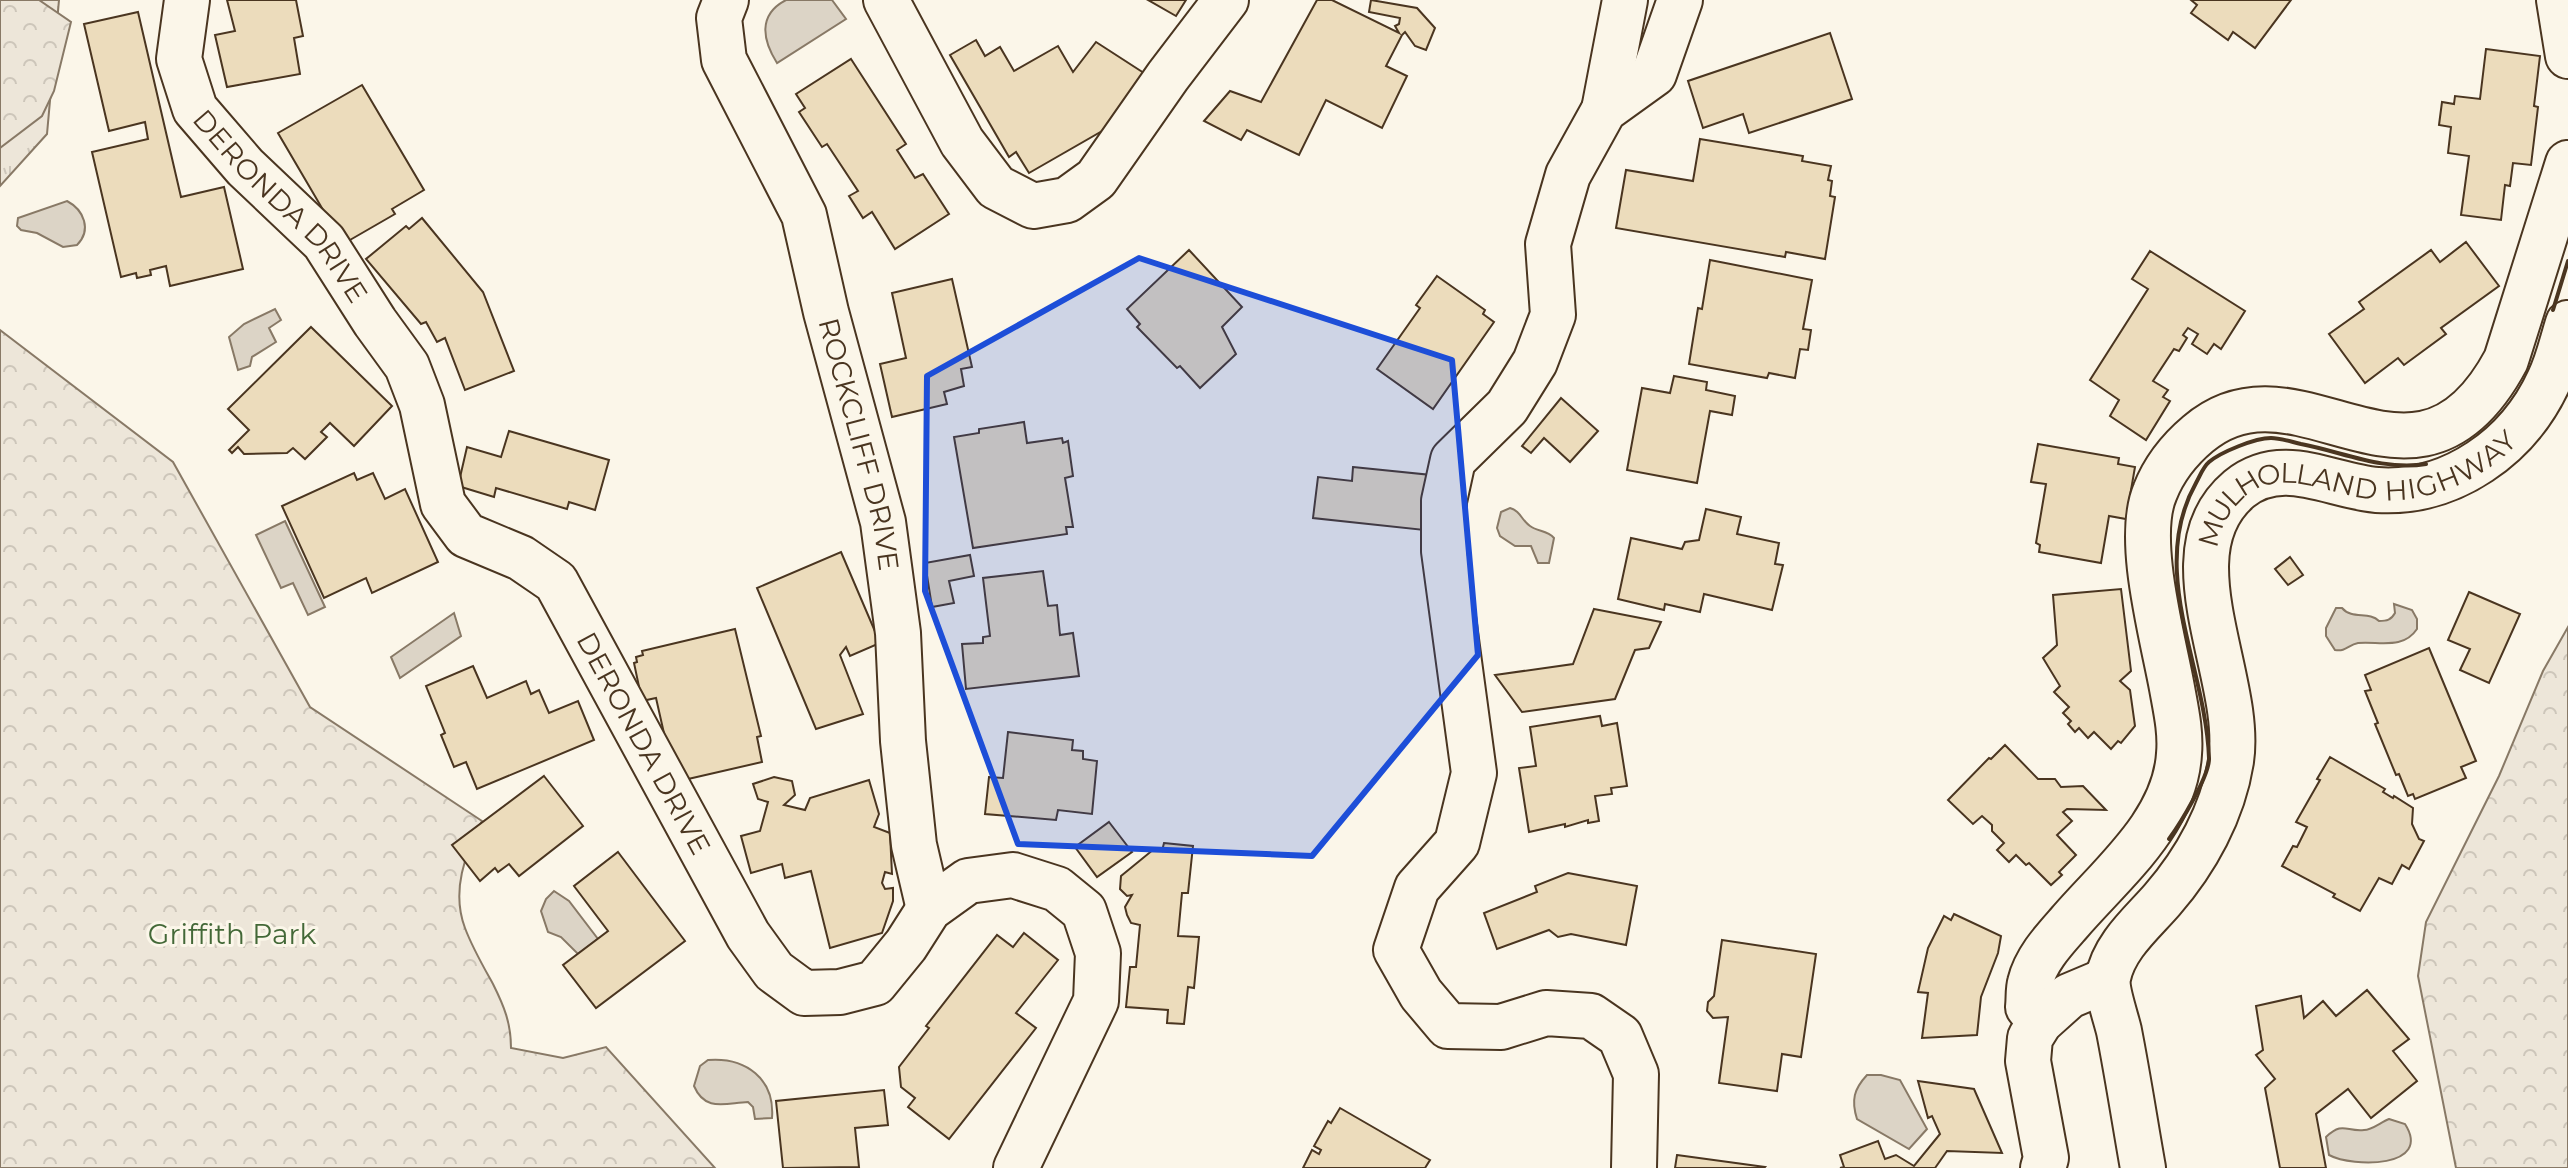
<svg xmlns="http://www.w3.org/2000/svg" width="2568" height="1168" font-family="Montserrat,sans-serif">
	<defs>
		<pattern id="grass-tufts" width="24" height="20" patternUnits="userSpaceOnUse" patternTransform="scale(2)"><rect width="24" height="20" fill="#ede6d9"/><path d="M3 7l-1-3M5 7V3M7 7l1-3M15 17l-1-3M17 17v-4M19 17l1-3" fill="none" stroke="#cdc6ba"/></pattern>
		<pattern id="forest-crowns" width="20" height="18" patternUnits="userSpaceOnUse" patternTransform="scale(2)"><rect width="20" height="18" fill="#ede6d9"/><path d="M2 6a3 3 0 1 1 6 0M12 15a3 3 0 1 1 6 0" fill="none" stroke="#cdc6ba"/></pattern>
	</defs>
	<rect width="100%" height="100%" fill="#fbf6e9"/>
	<polygon fill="url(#grass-tufts)" stroke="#887966" stroke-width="2" points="0,0 59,0 47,134 0,186"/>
	<g fill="url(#forest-crowns)" stroke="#887966" stroke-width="2">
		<polygon points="0,0 39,0 71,22 54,91 42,116 0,148"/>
		<path d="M0,330l173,132 137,245 172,114c-17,33 -31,70 -17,107 7,19 18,38 28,56 11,22 18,39 18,64l52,10 43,-11 109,121h-715z"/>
		<polygon points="2568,627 2568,1168 2456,1168 2418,976 2426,922 2499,776 2543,671"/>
	</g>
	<g fill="#dcd4c6" stroke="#887966" stroke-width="2">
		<path d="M786,0h46l14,19 -69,44c-14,-22 -20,-48 9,-63z"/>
		<path d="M67,201c17,9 25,29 10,44l-14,2 -26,-14 -16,-3 -4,-4 1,-8z"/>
		<polygon points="275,309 281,320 269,328 276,342 252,357 250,366 238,370 229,337 244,324"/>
		<path d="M1510,508c11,3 11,12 20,18 8,6 17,4 24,12l-5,25h-11l-7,-17h-16l-15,-10 -3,-8 4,-16z"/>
		<polygon points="285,521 325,607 308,615 293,583 281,588 256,535"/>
		<path d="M2394,604l18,6 5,9v10c-14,21 -38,12 -59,14 -10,2 -12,9 -23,7l-9,-14v-8l10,-20h6c10,12 27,3 37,13 8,0 12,-1 16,-8z"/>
		<polygon points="454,613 461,636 400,678 391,657"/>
		<polygon points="554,891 569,901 598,939 578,954 561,937 548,932 541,911 546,899"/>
		<path d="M708,1060c38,-3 67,19 64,58l-17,1 -2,-12 -5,-5c-23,1 -43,10 -54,-16l6,-20z"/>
		<path d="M1867,1075h14l19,5 27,49 -18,20 -52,-30c-6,-19 -3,-30 10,-44z"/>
		<path d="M2389,1119l16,5c28,44 -52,44 -76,31l-3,-18c17,-16 20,-5 38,-7 8,0 17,-8 25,-11z"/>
	</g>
	<g fill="#ecdcbc" stroke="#4a3520" stroke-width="2">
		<polygon points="227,0 296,0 303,36 294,38 300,74 227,87 215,35 235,31"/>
		<polygon points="1148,0 1186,0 1176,16"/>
		<polygon points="1317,0 1332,0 1399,33 1395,26 1399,24 1400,18 1369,12 1371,0 1417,8 1435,28 1426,50 1415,46 1405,32 1402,35 1386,66 1407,76 1382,128 1326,100 1299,155 1247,130 1241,140 1204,121 1230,91 1261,102"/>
		<polygon points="2191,0 2291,0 2255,48 2233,32 2228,40 2191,13 2197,5"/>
		<polygon points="138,12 181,197 224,187 243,269 170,286 166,266 150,270 151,275 137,278 136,273 121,277 92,152 148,139 145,122 109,131 84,24"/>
		<polygon points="1830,33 1852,99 1749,133 1743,114 1703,128 1688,81"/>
		<polygon points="976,40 985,56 1000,47 1014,71 1058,46 1073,72 1096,42 1147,75 1116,123 1029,173 1016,152 1009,157 950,55"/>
		<polygon points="2486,49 2540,56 2534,106 2538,107 2531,165 2513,163 2510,186 2505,185 2501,220 2461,215 2469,156 2448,153 2451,127 2439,125 2442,102 2454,104 2455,96 2480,99"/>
		<polygon points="851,59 906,144 897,150 915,178 923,174 949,214 895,249 872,212 863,218 849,196 858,191 827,144 822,147 799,112 805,108 796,94"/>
		<polygon points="362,85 424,190 392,209 395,214 343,244 278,133"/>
		<polygon points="1700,139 1803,156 1802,161 1831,166 1828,180 1832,181 1830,196 1835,197 1825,259 1786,252 1785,257 1616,228 1626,170 1693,181"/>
		<polygon points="422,218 483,292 514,371 465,390 445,338 437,342 426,322 421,324 366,259 406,226 409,229"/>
		<polygon points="2466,242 2499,286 2441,328 2446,334 2404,365 2398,358 2365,383 2329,334 2364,309 2359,302 2431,250 2440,262"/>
		<polygon points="1189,250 1242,307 1222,327 1236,354 1200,388 1180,366 1177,368 1137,327 1140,324 1127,309"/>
		<polygon points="2150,251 2245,311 2221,349 2214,344 2207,354 2192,344 2198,334 2188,328 2183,335 2187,338 2179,351 2174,349 2153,381 2168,390 2163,397 2170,401 2146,440 2110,416 2119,400 2090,380 2148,289 2132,279"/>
		<polygon points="1710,260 1812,280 1803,329 1811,330 1808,350 1800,349 1795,378 1769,373 1767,378 1689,364 1698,308 1702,309"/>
		<polygon points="1437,276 1485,310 1483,314 1494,322 1433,409 1377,369 1420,308 1416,305"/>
		<polygon points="952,279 972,367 961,369 964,386 944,392 947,404 892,417 880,364 906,358 892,293"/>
		<polygon points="311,327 392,406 354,446 330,423 321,432 327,437 305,459 293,448 287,453 244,454 238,447 232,453 229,450 249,430 228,409"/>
		<polygon points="1674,376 1707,382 1706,390 1735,396 1732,415 1710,411 1697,483 1627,470 1642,388 1670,393"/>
		<polygon points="1561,398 1598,431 1570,462 1544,438 1531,453 1522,446"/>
		<polygon points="1024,422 1027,443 1062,438 1063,443 1068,441 1073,476 1065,478 1073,527 1066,527 1067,534 973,548 954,437 979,433 979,429"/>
		<polygon points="509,431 609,460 595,510 569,502 567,509 496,488 494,497 458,486 467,447 501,457"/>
		<polygon points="2038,444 2119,458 2118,464 2135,467 2126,519 2109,516 2101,563 2039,552 2040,545 2036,543 2046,484 2031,482"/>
		<polygon points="1353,467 1431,475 1424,530 1313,518 1318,477 1352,481"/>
		<polygon points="354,473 357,480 373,473 385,499 405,489 438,562 372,593 366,578 324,598 282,506"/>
		<polygon points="1706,509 1741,517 1737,534 1779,543 1775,564 1783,565 1772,610 1704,594 1700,612 1665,604 1664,610 1618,599 1631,538 1682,549 1685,542 1699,540"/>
		<polygon points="841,552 880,643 850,656 846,647 840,655 863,714 816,729 757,588"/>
		<polygon points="970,555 974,576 949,581 954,603 932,607 925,563"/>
		<polygon points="2290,557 2303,575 2288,585 2275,569"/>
		<polygon points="1043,571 1048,606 1057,605 1060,635 1073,633 1079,676 966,689 962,644 983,643 983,637 990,636 983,578"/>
		<polygon points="2121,589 2131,671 2120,681 2130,690 2135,726 2121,743 2118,741 2111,749 2094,732 2088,738 2079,728 2075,732 2068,724 2071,721 2063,713 2069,707 2054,692 2060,686 2043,658 2057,645 2053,595"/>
		<polygon points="2469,592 2520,614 2489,683 2460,670 2470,649 2448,640"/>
		<polygon points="1594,609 1661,622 1649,648 1635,650 1615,699 1522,712 1495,675 1573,664"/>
		<polygon points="735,629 761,736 757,737 762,762 675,782 656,698 642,701 634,663 637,662 636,657 643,655 642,651"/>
		<polygon points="2429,648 2476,761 2461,767 2466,778 2415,799 2413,794 2408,796 2399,774 2396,775 2375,724 2378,723 2365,691 2371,690 2365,675"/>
		<polygon points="473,666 487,698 526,681 531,694 539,690 549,713 578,701 594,740 477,789 466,762 454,767 441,735 445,733 426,686"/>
		<polygon points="1600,716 1602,726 1617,723 1627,786 1611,788 1612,794 1595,796 1599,821 1588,823 1588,820 1565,827 1565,824 1529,832 1519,768 1536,766 1530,727"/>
		<polygon points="1008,732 1073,740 1072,750 1083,751 1083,759 1097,761 1092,814 1058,810 1056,820 985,814 989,777 1003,778"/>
		<polygon points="2005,745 2038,779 2055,779 2061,787 2083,786 2106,810 2067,809 2063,812 2072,821 2057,835 2076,855 2059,872 2062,875 2051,885 2029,863 2026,865 2016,855 2009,862 1997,850 2004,843 1992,831 1992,825 1982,816 1973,824 1948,800 1989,758 1991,759"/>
		<polygon points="2330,757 2385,789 2383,792 2393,798 2394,796 2413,808 2412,824 2419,839 2424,841 2409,869 2402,865 2392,884 2379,878 2360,911 2333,897 2335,894 2282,866 2293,846 2297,847 2307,827 2296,822 2320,780 2317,779"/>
		<polygon points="544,776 583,826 519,876 509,864 498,872 495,868 480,881 452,845"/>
		<polygon points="774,777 792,781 795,795 784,805 805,810 810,798 869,780 879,814 874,827 890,833 892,874 885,872 882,883 885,889 893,888 893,901 882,933 830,948 811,871 785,878 782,864 751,873 741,836 760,831 768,802 758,799 753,784"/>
		<polygon points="1109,822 1132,852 1097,877 1075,847"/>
		<polygon points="1164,843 1193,846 1188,893 1182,893 1178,936 1199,937 1194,988 1188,987 1184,1024 1167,1023 1168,1010 1126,1007 1130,967 1136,967 1140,925 1131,923 1127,915 1125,907 1132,895 1127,896 1120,889 1121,876 1154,849 1162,851"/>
		<polygon points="618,852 685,941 596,1008 563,965 608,931 574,886"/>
		<polygon points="1568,873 1637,886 1626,945 1571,934 1558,937 1549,930 1497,949 1484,913 1537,892 1535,886"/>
		<polygon points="1954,914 2001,936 1998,953 1981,997 1977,1035 1922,1038 1928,993 1918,992 1928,948 1944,916 1951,920"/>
		<polygon points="1024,933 1058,960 1016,1013 1036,1028 949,1139 908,1107 915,1098 901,1087 899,1067 929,1028 926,1026 997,935 1013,947"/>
		<polygon points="1722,940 1816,954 1801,1057 1782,1054 1777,1091 1719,1083 1728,1017 1713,1018 1707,1011 1708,1002 1714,996"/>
		<polygon points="2367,990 2409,1039 2393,1051 2417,1081 2371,1118 2348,1089 2316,1114 2326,1168 2280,1168 2265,1088 2275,1079 2256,1055 2263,1050 2256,1006 2301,996 2304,1018 2323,1001 2336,1016"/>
		<polygon points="1918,1081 1974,1089 2002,1153 1947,1151 1935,1168 1840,1168 1844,1167 1840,1155 1878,1141 1885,1159 1896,1155 1914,1166 1940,1134 1932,1116 1928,1118"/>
		<polygon points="884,1090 888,1125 855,1128 859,1167 783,1168 776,1101"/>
		<polygon points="1340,1108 1430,1160 1425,1168 1303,1168 1312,1150 1319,1154 1321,1150 1314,1146 1328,1121 1331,1123"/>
		<polygon points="1677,1155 1765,1167 1764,1168 1675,1168"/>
	</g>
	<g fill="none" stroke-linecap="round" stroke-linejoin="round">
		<g stroke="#4a3520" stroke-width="48">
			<g id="minor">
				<path id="s1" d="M187,0l-8,59 16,50 50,58 79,75 51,80 32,44 15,39 21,99 23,31 55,23 35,24 192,353 26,36 30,22 36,-1 35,-9 31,-38 23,-36 39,-28 45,-6 44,14 27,22 14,42 -2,48 -80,167"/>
				<path id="s2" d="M726,0l-7,18 5,42 80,155 22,97 57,210 15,111 5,108 11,104 15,64"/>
				<polyline points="886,0 962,142 996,187 1033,206 1067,200 1096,179 1168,76 1226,0"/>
				<polyline points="2559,0 2568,56"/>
				<polyline points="1604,110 1625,0"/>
				<path d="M2040,1022l-12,-15c1,-8 0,-17 2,-24 6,-24 24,-43 39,-60 42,-49 106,-100 110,-169 2,-22 -3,-44 -7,-66 -9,-50 -37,-149 -17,-196 9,-23 24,-42 43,-58 101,-87 217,96 308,-74l62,-197"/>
				<polyline points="1634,1168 1636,1074 1620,1036 1591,1016 1546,1013 1501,1027 1448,1026 1421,994 1396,950 1417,888 1457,843 1474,773 1444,551 1444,501 1453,460 1507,407 1535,362 1553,315 1548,244 1568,175 1604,110 1654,74 1680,0"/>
				<polyline points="2043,1168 2046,1158 2028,1061 2030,1038 2040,1022 2069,996 2107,980"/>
				<path id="s3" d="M2143,1168c-8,-45 -15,-91 -24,-137 -3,-13 -13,-41 -11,-53 6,-32 34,-55 54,-78 34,-39 61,-88 69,-139 13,-83 -68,-208 8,-272 43,-35 91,-3 138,1 75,5 142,-44 172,-110 9,-18 13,-38 19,-57"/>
			</g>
		</g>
		<use href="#minor" stroke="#fbf6e9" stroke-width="44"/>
		<g stroke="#4a3520" stroke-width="4">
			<polyline points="2553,310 2568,261"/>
			<path d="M2169,839c11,-15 41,-64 40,-81 -3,-91 -62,-188 -13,-275 4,-7 7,-16 13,-21 12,-10 46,-24 62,-24 9,0 21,4 30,6 42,8 82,27 125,20"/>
		</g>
	</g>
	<path fill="#1d4ed8" fill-opacity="0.2" stroke="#1d4ed8" stroke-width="6" stroke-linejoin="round" d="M1139,258l313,102 26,295 -166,201 -294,-12 -93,-253 2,-215z"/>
	<g text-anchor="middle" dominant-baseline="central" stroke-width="6" stroke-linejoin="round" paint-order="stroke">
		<g font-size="28" fill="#4a3520" stroke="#fbf6e9">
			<text stroke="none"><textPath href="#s1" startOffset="242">DERONDA DRIVE</textPath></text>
			<text stroke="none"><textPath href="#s2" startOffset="472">ROCKCLIFF DRIVE</textPath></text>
			<text stroke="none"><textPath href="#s3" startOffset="844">MULHOLLAND HIGHWAY</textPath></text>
			<text stroke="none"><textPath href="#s1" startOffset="914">DERONDA DRIVE</textPath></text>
		</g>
		<g font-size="28" fill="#436837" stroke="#fbf6e9">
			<text x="232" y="934">Griffith Park</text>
		</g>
	</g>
</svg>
